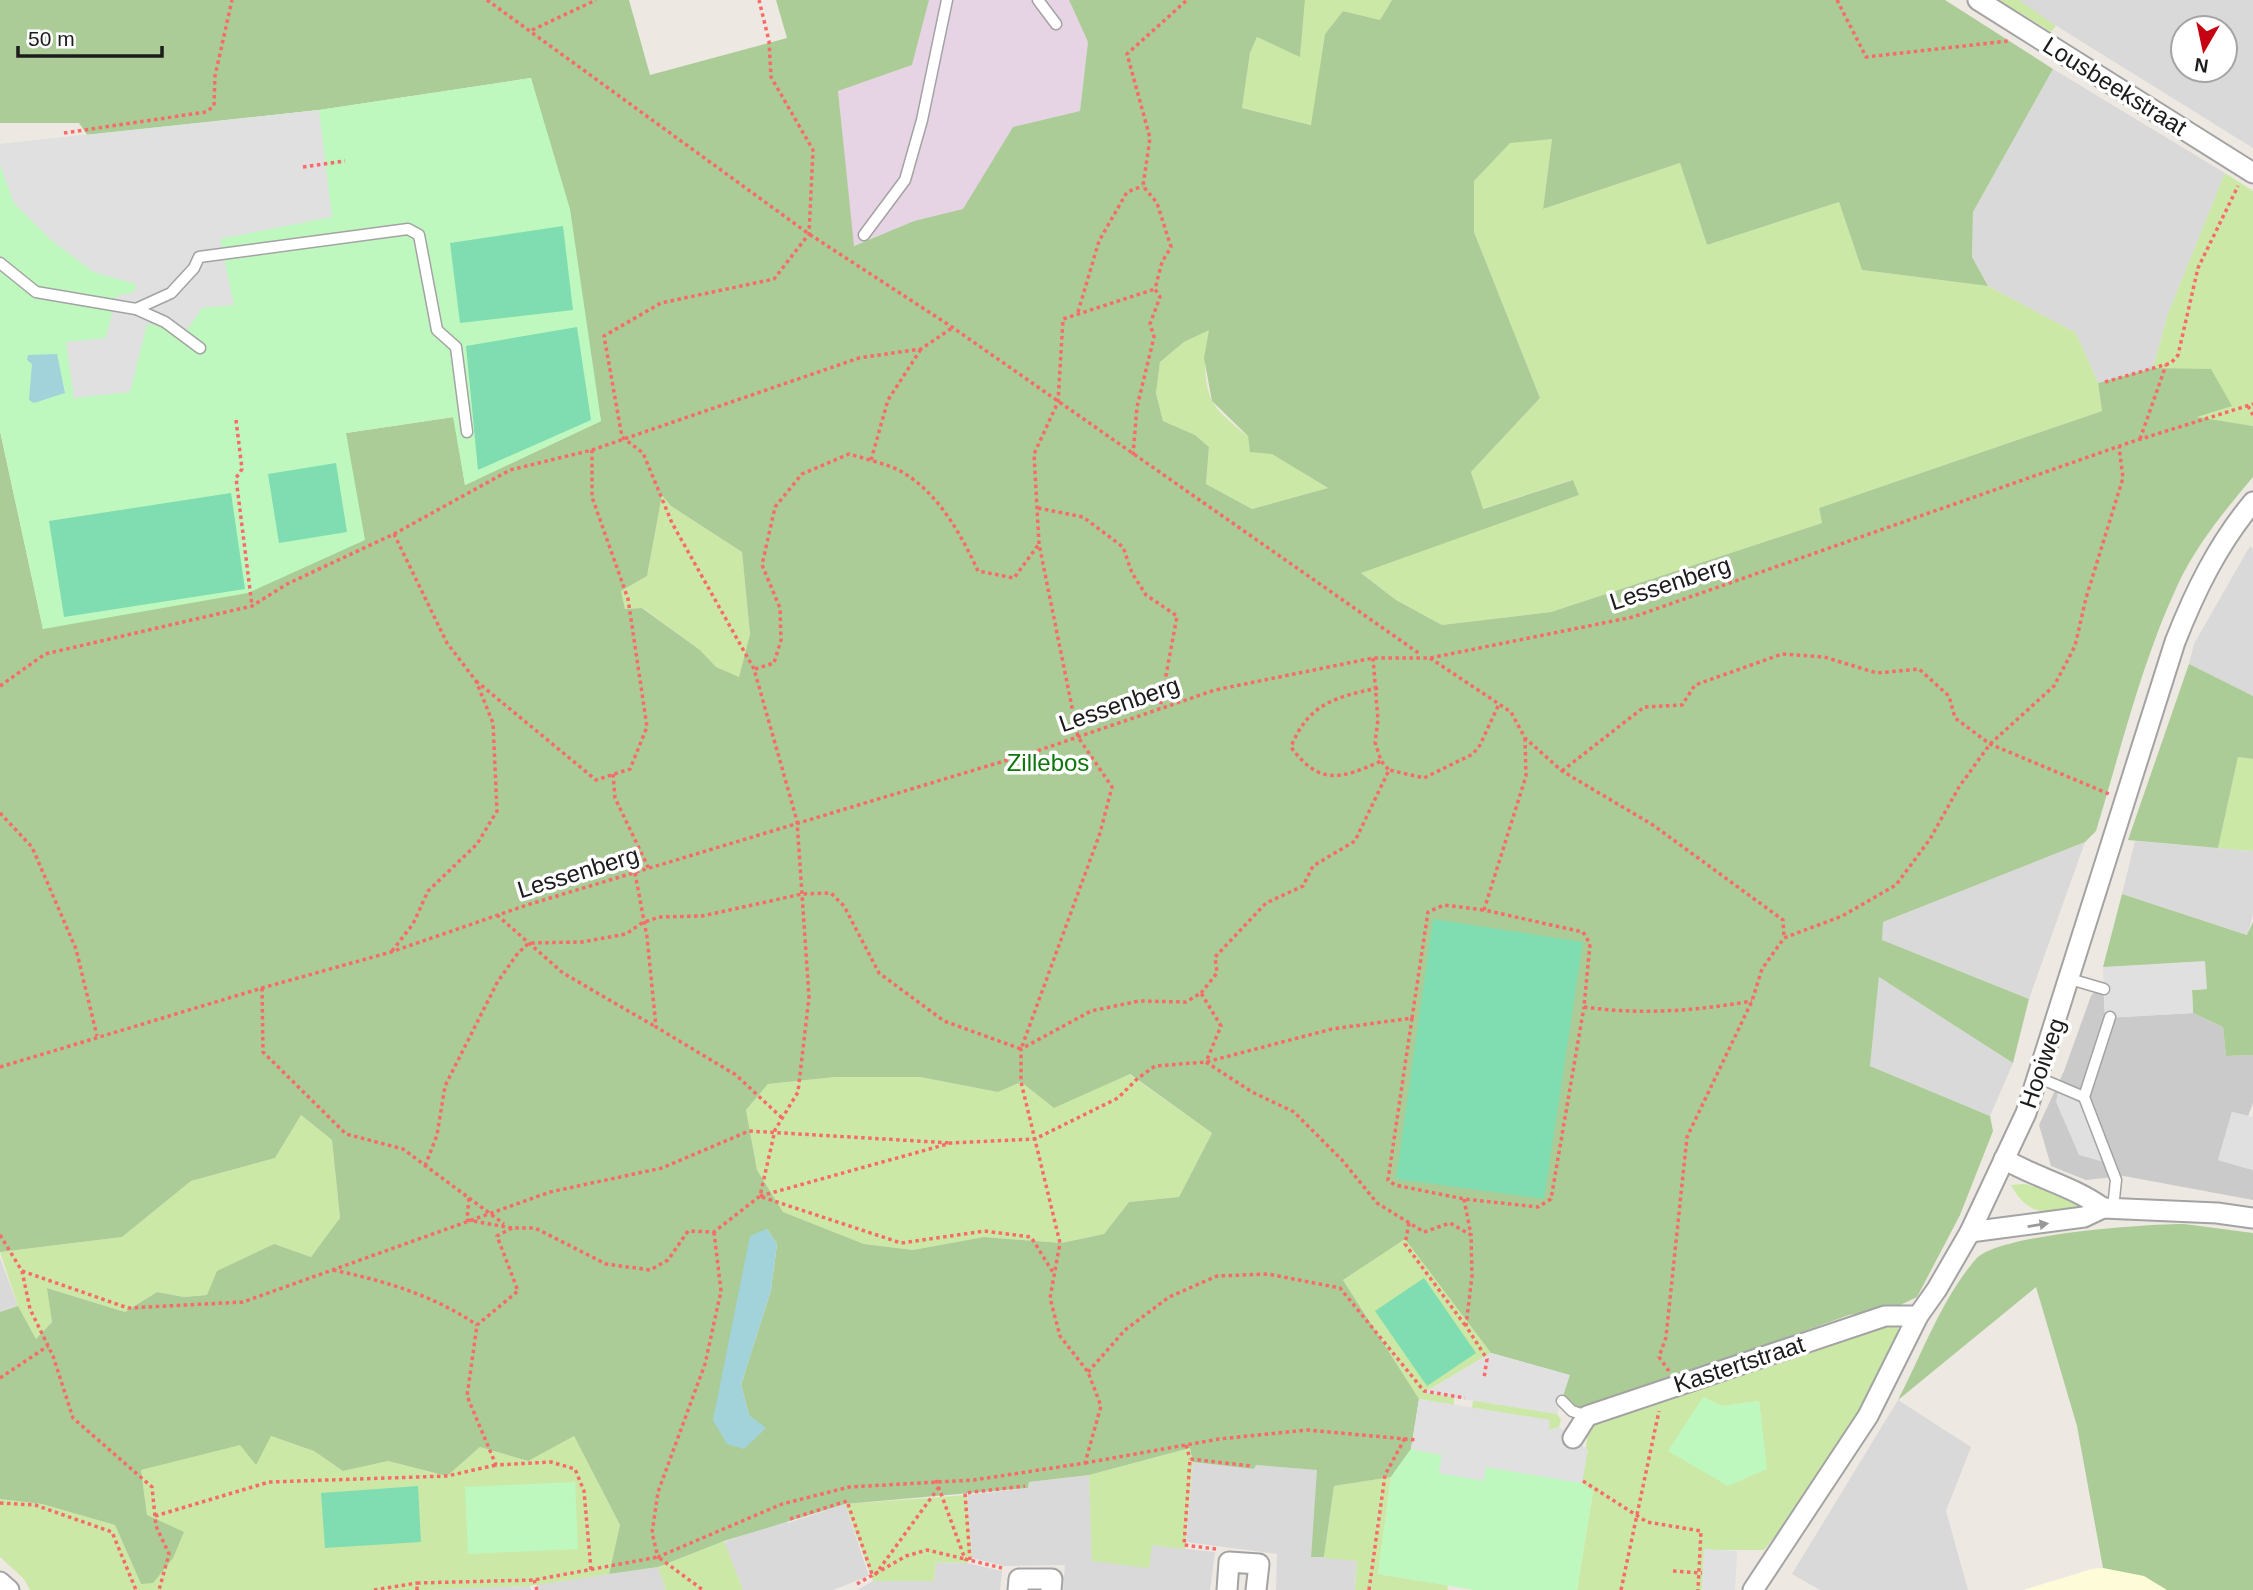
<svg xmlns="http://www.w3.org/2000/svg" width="2253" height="1590" font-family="Helvetica,sans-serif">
	<rect width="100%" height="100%" fill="#ede8e1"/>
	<g fill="#dad9d9" fill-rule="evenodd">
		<path d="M2019,0h234v148l-235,-146zM2183,28h42v42h-42z"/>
		<polygon points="2053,69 2225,173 2168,314 2153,368 2098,383 2076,333 1988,286 1972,257 1973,212"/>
		<polygon points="2250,546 2253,549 2253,696 2189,664 2194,644"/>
		<polygon points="2135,841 2253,851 2253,913 2248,935 2122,894"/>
		<polygon points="2085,842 2029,999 1881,940 1883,922"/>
		<polygon points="1879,977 2013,1063 1990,1116 1870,1066"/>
		<polygon points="0,1258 18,1306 0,1312"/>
		<polygon points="1898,1400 1971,1447 1946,1511 1968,1590 1820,1590 1792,1574"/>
		<polygon points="1193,1462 1254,1469 1256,1465 1318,1470 1311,1556 1357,1561 1355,1590 1276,1590 1277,1554 1186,1542"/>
		<polygon points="1089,1475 1093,1561 1152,1545 1215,1552 1210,1590 1063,1590 1065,1565 1004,1566 972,1558 967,1495 1028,1488 1029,1482"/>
		<polygon points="845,1504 869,1576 833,1590 743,1590 724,1542 785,1519 788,1523"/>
		<polygon points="936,1562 967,1563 1002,1571 1000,1590 857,1590 873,1581 934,1581"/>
		<polygon points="658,1567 666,1590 539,1590 537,1584"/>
		<polygon points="530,1586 531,1590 423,1590 423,1588"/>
	</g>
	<polygon fill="#e6d3e4" points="929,0 1069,0 1088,42 1080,111 1013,127 964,209 914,221 853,246 838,91 912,65"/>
	<polygon fill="#fefbd9" points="2209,1556 2212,1590 2023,1590 2092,1569"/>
	<polygon fill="#cacaca" points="2103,982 2105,1018 2193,1013 2223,1027 2226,1056 2253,1055 2253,1103 2248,1116 2232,1112 2218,1160 2253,1170 2253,1200 2124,1176 2086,1180 2051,1166 2039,1125 2064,1071 2091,996"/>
	<g fill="#cce8a7" fill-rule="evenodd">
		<polygon points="1305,0 1392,0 1380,20 1343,11 1325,34 1312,125 1242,108 1250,53 1257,37 1300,56"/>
		<polygon points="1999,0 2019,0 2056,26 2051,32"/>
		<polygon points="1552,139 1543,209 1680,163 1707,245 1839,202 1862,270 1988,286 2076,333 2098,383 2102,411 1819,508 1822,523 1551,612 1442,625 1396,600 1360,572 1579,495 1572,480 1482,509 1471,472 1540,398 1474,232 1474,181 1510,142"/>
		<polygon points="2225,173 2253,191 2253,426 2195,417 2211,370 2153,368 2168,314"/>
		<path d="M1210,329c-5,23 -8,48 1,70 12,27 91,73 117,89l-76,21 -46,-25 3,-37 -14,-12 -32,-14 -7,-28 4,-31 24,-20z"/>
		<polygon points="662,494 671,506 742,552 750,634 739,678 716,667 700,650 643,608 625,609 621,591 647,576"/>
		<polygon points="2238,757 2253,759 2253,851 2218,848"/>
		<polygon points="1129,1074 1212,1133 1179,1197 1129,1202 1104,1234 1060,1243 984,1237 913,1250 864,1244 783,1212 757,1170 746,1110 768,1084 835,1077 920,1077 998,1092 1021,1082 1054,1108"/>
		<polygon points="301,1115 332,1140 340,1219 311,1257 273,1244 207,1295 184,1297 157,1292 125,1312 48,1288 52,1322 36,1339 18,1306 0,1252 122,1237 191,1181 275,1158"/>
		<path d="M2025,1184l59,16v11c-34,1 -55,8 -73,-26z"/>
		<polygon points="1406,1238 1491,1353 1425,1392 1454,1397 1454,1405 1419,1399 1343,1280"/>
		<path d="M1887,1325l11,1c6,35 -107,191 -134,224h-60l-2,40h-125l16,-98 -11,-9 6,-53 27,-18zM1703,1397l19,9 37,-5 7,68 -38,16z"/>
		<polygon points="1473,1400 1557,1414 1561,1420 1559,1427 1549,1430 1549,1420 1472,1408"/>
		<polygon points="271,1436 314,1451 343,1471 388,1461 447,1476 480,1447 527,1461 574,1436 620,1525 609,1574 530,1586 423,1590 30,1590 24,1579 0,1557 0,1499 42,1504 115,1525 141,1584 147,1515 141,1470"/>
		<polygon points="1190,1448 1193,1462 1185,1549 1152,1545 1149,1568 1092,1561 1089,1475"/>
		<polygon points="1391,1477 1378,1574 1447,1585 1448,1590 1355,1590 1357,1561 1324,1558 1334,1486"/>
		<polygon points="967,1495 972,1558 967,1563 936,1562 934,1581 873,1581 845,1504"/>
		<polygon points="724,1541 743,1590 666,1590 658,1567"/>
	</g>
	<g fill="#abcc96" fill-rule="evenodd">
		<path d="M0,0h629l21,75 137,-37 -11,-38h153l-17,65 -74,26 16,155 60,-25 49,-12 50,-82 67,-16 8,-69 -19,-42h236l-5,57 -43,-20 -7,16 -8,55 69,17 14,-91 18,-23 37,9 12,-20h553l108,69 -80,143 -1,45 16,29 -126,-16 -23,-68 -132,43 -27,-82 -137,46 9,-70 -42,4 -36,38v51l66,166 -69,74 12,37 90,-29 6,15 -218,78 35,27 46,25 109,-13 271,-89 -3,-15 283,-97 -4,-28 55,-15 58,1 21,37 -35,11 56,9v51c-28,33 -55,66 -74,105 -37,78 -58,167 -83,249l-11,11 -202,80 -1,18 147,59 -16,64 -134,-86 -9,89 120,50 3,15 -33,84 -43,82 -19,9 -49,9 -262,94 -12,-2 -12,-11 6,-21 -78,-22 -86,-114 -62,41 76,119 -8,50 -20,28 -57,9 -10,71h-13l6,-87 -61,-5 -2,4 -61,-7 -3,-14 -101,27 -60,7 -1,6 -183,16 -121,37 -66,26 -49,7 11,-49 -46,-89 -46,25 -48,-14 -33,29 -59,-15 -45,10 -29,-20 -43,-15 -15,29 -16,-20 -99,25 6,45 37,17 -11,26 -20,25 -12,1 -26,-59 -73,-21 -42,-5v-187l18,-6 18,33 16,-17 -5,-34 78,24 32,-20 27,5 23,-2 10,-24 57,-27 37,13 29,-39 -8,-78 -31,-25 -26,43 -84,23 -69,56 -122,15v-821l43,198 303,-196 108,-16 11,68 136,-64 -70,-343 -212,32 -231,26 -9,-13h-79zM1209,330l-5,28 8,43 36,35 2,16 22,2 56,34 -76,21 -46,-25 3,-37 -14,-12 -32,-14 -7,-28 4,-31 24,-20zM662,495l9,11 71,46 8,82 -11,43 -23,-10 -16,-17 -58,-42 -17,1 -4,-18 26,-15zM1130,1074l82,59 -33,64 -50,5 -25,32 -43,9 -77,-6 -71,13 -49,-6 -81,-32 -26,-42 -11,-60 22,-26 67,-7h85l78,15 23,-10 33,26zM767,1229l10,15 -6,46 -30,95 8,30 -22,29z"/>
		<polygon points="2189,664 2253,696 2253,759 2238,757 2218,848 2128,840"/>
		<polygon points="2122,894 2247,935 2253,922 2253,1055 2226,1056 2223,1027 2193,1013 2192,990 2206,989 2103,967"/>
		<path d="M2184,1224l69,9v357h-86l-23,-14 -41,-8 -26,-142 -41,-139 -138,113c24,-46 44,-102 78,-141 23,-25 170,-35 208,-35z"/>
	</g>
	<g fill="#bef8be">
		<polygon points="531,78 570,209 601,421 465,485 453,417 346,433 365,540 248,593 43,629 0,431 0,144 319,110"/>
		<polygon points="1703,1397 1722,1406 1759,1401 1767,1469 1728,1486 1668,1451"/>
		<polygon points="1411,1449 1442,1455 1439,1473 1484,1480 1486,1467 1582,1483 1593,1491 1577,1590 1474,1590 1378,1574 1391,1477"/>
		<polygon points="575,1482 578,1549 468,1554 465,1487"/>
	</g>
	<g fill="#80dcb1">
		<polygon points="563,226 573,310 460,323 450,243"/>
		<polygon points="577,327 591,420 478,470 466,346"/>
		<polygon points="336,463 347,532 279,543 268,474"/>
		<polygon points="231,493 245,589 64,617 49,521"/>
		<polygon points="1433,919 1583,942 1544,1199 1396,1179"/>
		<polygon points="1424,1278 1476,1353 1427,1386 1375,1311"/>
		<polygon points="418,1486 421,1542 325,1548 321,1493"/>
	</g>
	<g fill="#e0e0e0">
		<polygon points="319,110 332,217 220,239 234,305 202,308 187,330 147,324 130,392 74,398 66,342 106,338 116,296 134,292 136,284 93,272 50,239 14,203 0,165 0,144"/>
		<polygon points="2205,961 2207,989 2192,990 2193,1013 2105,1018 2103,967"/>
		<polygon points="2058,1092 2081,1103 2104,1162 2079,1155 2056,1102"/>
		<polygon points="2232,1112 2253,1117 2253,1170 2218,1160"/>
		<polygon points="1491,1353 1570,1375 1557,1414 1424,1393"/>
		<polygon points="1419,1399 1550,1420 1549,1430 1559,1427 1588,1450 1582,1483 1486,1467 1484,1481 1439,1473 1442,1455 1411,1449"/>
		<polygon points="1704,1549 1737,1551 1735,1590 1702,1590"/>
	</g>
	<g fill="#a2d3db">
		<polygon points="57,354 65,393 34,403 29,400 32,364 27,360 28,355"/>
		<polygon points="767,1229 777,1244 771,1290 741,1385 749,1415 766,1428 744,1449 727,1444 713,1420 750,1236"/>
	</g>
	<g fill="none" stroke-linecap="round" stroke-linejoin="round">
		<g stroke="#a3a3a3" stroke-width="13">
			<g id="service">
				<polyline points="1038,0 1056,24"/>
				<polyline points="864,235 905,180 922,120 947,0"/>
				<polyline points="0,263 36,292 136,309 171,293 194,268 199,257 408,229 419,235 437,330 456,347 467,432"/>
				<polyline points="136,309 165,322 200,348"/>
				<polyline points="2070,979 2104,989"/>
				<polyline points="2110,1017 2084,1097 2116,1180 2113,1208"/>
				<polyline points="2037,1077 2084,1097"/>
				<polyline points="1562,1401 1572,1411 1587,1416"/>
			</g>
		</g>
		<g stroke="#a3a3a3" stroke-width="23">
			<g id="minor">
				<polyline points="1978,0 2253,173"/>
				<path d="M2004,1159c32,19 69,27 99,49"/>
				<polyline points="1970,1232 2084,1217 2103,1208 2217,1213 2253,1218"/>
				<polyline points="1573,1438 1587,1416 1885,1316 1918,1316"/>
				<polyline points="0,1582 9,1590"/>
				<polyline points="1018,1590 1019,1579 1052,1579 1051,1590"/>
				<polyline points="1227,1590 1229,1562 1259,1564 1256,1590"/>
				<path d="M1753,1590l115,-174 50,-100 19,-27 33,-57 56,-119 149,-471c20,-51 43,-98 78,-140"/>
			</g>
		</g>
		<g stroke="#f86b68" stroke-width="3.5" stroke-dasharray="3.5 3.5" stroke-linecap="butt">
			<polyline points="487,0 809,234 952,327 1420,654"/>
			<polyline points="1837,0 1866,57 2008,41"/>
			<polyline points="532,30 596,0"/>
			<polyline points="64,133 206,112 214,106 215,76 232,0"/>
			<polyline points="303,167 345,161"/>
			<polyline points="1078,312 1099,241 1127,192 1143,186"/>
			<polyline points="2105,382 2171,363 2178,355 2198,268 2238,186"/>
			<polyline points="2248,406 2253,415"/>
			<polyline points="236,420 242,469 236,478 252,606"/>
			<polyline points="2140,439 2166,365"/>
			<polyline points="1133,455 1137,407 1154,337 1150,324 1160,297 1155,289 1162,262 1171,247 1157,203 1143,186 1150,138 1127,54 1187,0"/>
			<polyline points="871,460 888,400 921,349"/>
			<polyline points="1038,508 1083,517 1123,547 1132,573 1146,595 1177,616 1160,708"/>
			<polyline points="1373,658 1378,720 1375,742 1381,761 1389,770"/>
			<polyline points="1430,658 1511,712 1525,738 1562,771 1653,825 1783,920 1784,938"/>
			<path d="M755,669l19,-6 7,-23 -1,-32 -18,-43 13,-58 27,-33 47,-20c14,4 29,8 43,13 42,18 68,65 86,104l36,7 25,-34"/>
			<polyline points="476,681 596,780 630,769 647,727 628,599 592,497 592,450"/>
			<polyline points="0,686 45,654 252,606 287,584 394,534 510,470 592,450 859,358 921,349 952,328"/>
			<path d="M1378,688c-43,9 -70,16 -87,59 28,39 51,32 90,14"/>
			<path d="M1525,738l1,38 -42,134 99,22 7,12 -6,63c58,8 110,4 168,-6"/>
			<polyline points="1562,771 1644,707 1682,705 1695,685 1782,654 1824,657 1877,673 1919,669 1949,696 1955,718 1990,744 2109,794"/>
			<polyline points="613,774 615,798 649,869"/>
			<polyline points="0,813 32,847 76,949 97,1036"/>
			<polyline points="635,873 647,937 656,1027 736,1075 782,1118"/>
			<polyline points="497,915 563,973 656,1027"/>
			<polyline points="392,951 413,924 428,891 477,844 497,811 493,723 476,681 447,643 394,534"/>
			<polyline points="262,988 263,1052 346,1134 403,1149 469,1198 467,1220"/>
			<polyline points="1201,993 1217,973 1215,957 1266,903 1303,886 1313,866 1355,841 1389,770 1424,778 1473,754 1480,745 1499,704"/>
			<polyline points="1412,1018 1388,1180 1395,1185 1464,1199 1538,1207 1551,1199 1584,1007"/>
			<polyline points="0,1067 262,988 391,952 527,905 1034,752 1215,690 1373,658 1430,658 1633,617 2128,443 2253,404"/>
			<polyline points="425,1166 437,1135 445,1086 498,981 518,953 529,943 582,942 626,934 642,923 659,917 702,916 802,894 831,893 844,906 879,973 944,1021 1021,1049 1100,833 1112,787 1078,737 1039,544 1034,454 1058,402 1063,319 1155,289"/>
			<polyline points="760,1196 951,1143 1035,1139 1118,1098 1137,1079 1155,1066 1206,1062 1332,1029 1412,1018 1428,912 1444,905 1484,910"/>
			<polyline points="762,1197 901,1243 984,1231 1031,1237 1054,1274"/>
			<polyline points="1464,1199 1471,1235"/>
			<polyline points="467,1220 512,1228 535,1228 606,1264 650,1270 668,1260 688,1231 714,1232 760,1196 775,1130 798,1092 809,997 797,821 754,669 672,523 643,453 622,437 604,336 661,303 774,279 809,234 813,150 771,77 769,41 759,0"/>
			<polyline points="1409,1223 1405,1244 1465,1325"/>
			<polyline points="512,1228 497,1236 518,1291 477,1325 467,1396 496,1465 551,1462 575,1469 584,1491 591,1570"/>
			<polyline points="714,1232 721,1291 705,1364 658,1492 652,1533 658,1557 782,1504 849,1487 974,1480 1085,1463 1101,1406 1088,1372 1060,1336 1050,1298 1060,1243 1021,1082 1021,1049 1091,1011 1139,1001 1186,1002 1201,993 1221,1026 1206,1062 1252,1092 1294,1112 1342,1160 1377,1203 1424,1232 1450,1223 1471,1235 1472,1276 1466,1326 1487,1359 1484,1378"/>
			<polyline points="0,1235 22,1271 30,1309 53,1356 73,1418 152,1487 156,1526 169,1554 159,1590"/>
			<path d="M333,1270c52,11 100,25 144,55"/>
			<polyline points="22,1271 128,1308 243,1302 550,1192 662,1168 749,1131 951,1143"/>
			<polyline points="1669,1371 1659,1357 1666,1337 1687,1137 1752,1001 1762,969 1784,938 1842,916 1896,885 1930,839 1959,787 1990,744 2054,686 2075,646 2086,598 2123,478 2119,447"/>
			<polyline points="1088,1372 1125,1330 1169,1297 1217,1276 1268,1274 1340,1288 1424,1391 1465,1398"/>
			<polyline points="0,1378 48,1346"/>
			<polyline points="1186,1445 1190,1459"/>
			<polyline points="1085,1463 1219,1439 1307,1430 1417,1440"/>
			<polyline points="936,1480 965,1559 1002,1568"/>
			<polyline points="1583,1481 1647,1522 1701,1531 1698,1590"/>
			<polyline points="0,1503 35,1505 112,1532 136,1590"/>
			<polyline points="155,1516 269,1482 447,1476 496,1465"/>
			<polyline points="790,1519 847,1501 873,1577"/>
			<polyline points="1216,1549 1184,1545 1190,1459 1251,1466"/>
			<polyline points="970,1560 965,1493 1025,1486"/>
			<polyline points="1673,1571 1702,1573"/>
			<polyline points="875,1575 939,1487"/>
			<polyline points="534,1580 537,1590"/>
			<polyline points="857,1584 906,1556 927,1550 965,1559"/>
			<polyline points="374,1590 417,1583"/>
			<polyline points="417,1590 417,1583 534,1580 658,1557 703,1590"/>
			<polyline points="1369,1590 1385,1475 1405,1438"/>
			<polyline points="1621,1590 1659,1411"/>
		</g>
		<use href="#service" stroke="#fff" stroke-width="10"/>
		<use href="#minor" stroke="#fff" stroke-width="19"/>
		<polyline stroke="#f86b68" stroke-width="3.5" stroke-dasharray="3.5 3.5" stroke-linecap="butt" points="469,1198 504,1224"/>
	</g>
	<defs><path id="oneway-solid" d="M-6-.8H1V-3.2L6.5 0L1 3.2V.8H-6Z" transform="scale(1.75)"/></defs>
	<use fill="#999" href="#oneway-solid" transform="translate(2038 1225) rotate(-9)"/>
	<g text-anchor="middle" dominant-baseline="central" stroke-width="7" stroke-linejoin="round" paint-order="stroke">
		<g font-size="24" fill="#1c1c1c" stroke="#fff">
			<text transform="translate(2115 86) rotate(32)">Lousbeekstraat</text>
			<text transform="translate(1670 583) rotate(-18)">Lessenberg</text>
			<text transform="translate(1119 704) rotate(-19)">Lessenberg</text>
			<text transform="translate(578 872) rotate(-17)">Lessenberg</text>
			<text transform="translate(2042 1063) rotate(-71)">Hooiweg</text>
			<text transform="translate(1739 1364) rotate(-18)">Kastertstraat</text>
		</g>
		<g font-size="24" fill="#0d770d" stroke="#fff">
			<text x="1048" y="762">Zillebos</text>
		</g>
	</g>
	<g transform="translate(2204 49) rotate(189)"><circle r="33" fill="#ffffff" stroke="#a4a4a4" stroke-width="2"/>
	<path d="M0-5L12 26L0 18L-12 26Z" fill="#c50313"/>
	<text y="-10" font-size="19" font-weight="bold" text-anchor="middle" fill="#1c1c1c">N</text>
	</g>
	<path d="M18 46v10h144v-10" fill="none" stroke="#1c1c1c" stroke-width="3.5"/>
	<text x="28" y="46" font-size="21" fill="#1c1c1c" stroke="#ffffff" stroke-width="5" paint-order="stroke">50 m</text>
</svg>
